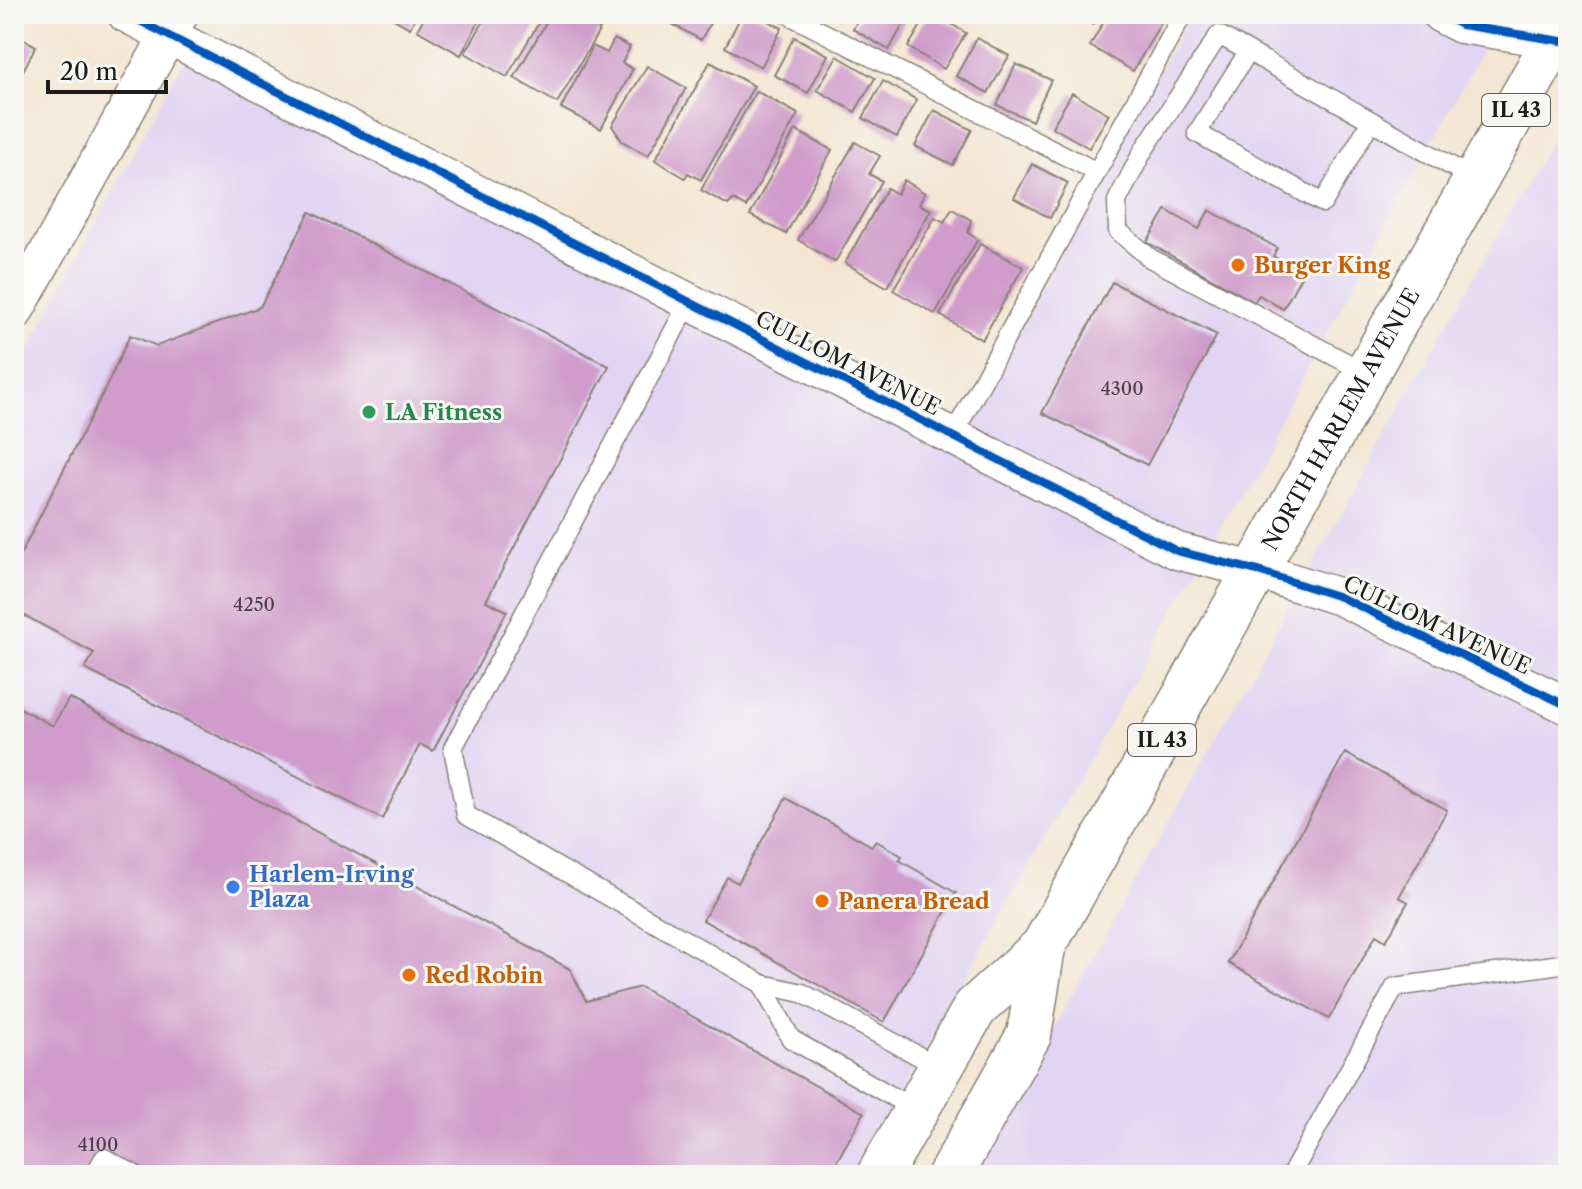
<svg xmlns="http://www.w3.org/2000/svg" width="1582" height="1189" font-family="'Libre Caslon Text',serif">
	<rect width="100%" height="100%" fill="#f6f6f2"/>
	<filter id="ink" filterUnits="userSpaceOnUse"><feTurbulence type="fractalNoise" baseFrequency=".0125" numOctaves="2"/><feDisplacementMap in="SourceGraphic" scale="16" xChannelSelector="R" yChannelSelector="G"/><feConvolveMatrix kernelMatrix="1 2 1 2 8 2 1 2 1" color-interpolation-filters="sRGB"/></filter>
	<filter id="wash" filterUnits="userSpaceOnUse"><feTurbulence type="fractalNoise" baseFrequency=".006" numOctaves="4" result="noise"/><feDisplacementMap in="SourceGraphic" scale="32" xChannelSelector="R" yChannelSelector="G"/><feGaussianBlur stdDeviation="1.8" result="paint"/><feColorMatrix in="noise" values="0 0 0 0 0 0 0 0 0 0 0 0 0 0 0 0 0 1.4 0 .05"/><feComposite in="paint" operator="in"/></filter>
	<g filter="url(#wash)">
		<rect width="100%" height="100%" fill="#f4e6d2"/>
		<g fill="#e2d4f3">
			<polygon points="1190,14 1424,14 1485,45 1202,561 853,1175 14,1175 14,377 194,40 963,434"/>
			<polygon points="1568,109 1568,1175 971,1175 1294,598"/>
		</g>
		<g id="blocks">
			<g fill="#d09ccb">
				<polygon points="385,14 417,14 410,28"/>
				<polygon points="426,14 483,14 461,55 417,30"/>
				<polygon points="488,14 544,14 507,77 465,53"/>
				<polygon points="551,14 593,14 595,15 589,26 600,29 557,103 514,78"/>
				<polygon points="676,14 715,14 701,40 670,23"/>
				<polygon points="742,14 755,14 782,28 761,67 725,47"/>
				<polygon points="861,14 909,14 889,50 853,29"/>
				<polygon points="928,14 934,14 966,33 944,69 908,47"/>
				<polygon points="1073,14 1099,14 1093,25"/>
				<polygon points="1108,14 1166,14 1133,71 1090,46"/>
				<polygon points="14,34 36,46 14,88"/>
				<polygon points="794,37 828,55 808,93 774,75"/>
				<polygon points="977,38 1009,56 988,93 956,76"/>
				<polygon points="614,39 630,47 622,63 633,69 601,129 561,108 593,46 607,53"/>
				<polygon points="837,56 875,78 855,112 817,90"/>
				<polygon points="710,62 754,86 701,180 688,173 685,178 655,160"/>
				<polygon points="1016,64 1051,80 1032,121 997,105"/>
				<polygon points="647,66 686,88 648,156 622,141 612,126"/>
				<polygon points="883,81 917,100 897,137 863,118"/>
				<polygon points="756,91 798,114 746,207 733,200 728,205 701,190"/>
				<polygon points="1072,93 1109,114 1089,148 1052,127"/>
				<polygon points="934,110 972,130 953,165 915,146"/>
				<polygon points="795,130 832,150 786,234 750,215"/>
				<polygon points="855,142 880,156 869,174 882,181 835,262 798,240"/>
				<polygon points="1032,164 1068,183 1050,218 1014,198"/>
				<polygon points="904,180 925,193 919,204 931,210 887,287 845,263 887,188 897,194"/>
				<polygon points="952,209 971,220 968,233 978,239 935,314 893,290 935,217 944,222"/>
				<polygon points="1166,210 1199,229 1209,210 1277,248 1273,256 1303,273 1283,309 1259,295 1254,302 1147,242"/>
				<polygon points="310,212 609,366 486,601 507,611 433,751 420,744 382,819 85,669 94,653 14,610 14,567 106,387 130,335 157,346 260,307"/>
				<polygon points="980,244 1023,267 982,340 940,315"/>
				<polygon points="1112,282 1217,335 1147,465 1042,413"/>
				<polygon points="69,698 570,969 586,1001 640,987 864,1113 829,1175 14,1175 14,705 53,726"/>
				<polygon points="1345,753 1447,810 1399,897 1408,902 1386,941 1376,935 1329,1019 1228,963"/>
				<polygon points="786,798 872,846 876,841 902,856 899,860 956,893 884,1022 703,920 727,877 738,883"/>
			</g>
		</g>
	</g>
	<g filter="url(#ink)">
		<use href="#blocks" fill-opacity="0" stroke="#888177" stroke-width="2"/>
		<g fill="none" stroke-linecap="round" stroke-linejoin="round">
			<g stroke="#888177" stroke-width="21">
				<g id="lane">
					<polyline points="787,14 1097,172"/>
					<polyline points="1248,52 1197,133 1323,203 1371,121"/>
					<polyline points="689,302 453,748 466,815 762,984 802,993 941,1068"/>
					<polyline points="1368,374 1150,258 1118,231 1117,201 1143,151 1219,35 1476,180"/>
					<polyline points="952,437 1183,14"/>
					<polyline points="762,984 791,1039 916,1110"/>
					<polyline points="94,1175 104,1158 135,1175"/>
					<polyline points="1291,1175 1395,987 1568,963"/>
				</g>
			</g>
			<g stroke="#888177" stroke-width="39">
				<g id="street">
					<polyline points="126,14 1177,551 1258,571 1340,597 1568,706"/>
					<polyline points="1440,14 1461,25 1568,42"/>
					<polyline points="14,313 180,14"/>
				</g>
			</g>
			<g stroke="#888177" stroke-width="47">
				<g id="primary">
					<path id="s1" d="M879,1175l96,-167 68,-61 525,-931"/>
					<polyline points="950,1175 1029,1035 1043,947"/>
				</g>
			</g>
			<use href="#lane" stroke="#fff" stroke-width="18"/>
			<use href="#street" stroke="#fff" stroke-width="36"/>
			<use href="#primary" stroke="#fff" stroke-width="44"/>
			<g stroke="#f6f6f2" stroke-width="13">
				<g id="cycleway">
					<polyline points="126,14 1177,551 1258,571 1340,597 1568,706"/>
					<polyline points="1440,14 1461,25 1568,42"/>
				</g>
			</g>
			<use href="#cycleway" stroke="#0057b8" stroke-width="8"/>
		</g>
	</g>
	<g fill="#e8710a" stroke="#f6f6f2" stroke-width="3">
		<circle cx="1238" cy="265" r="8"/>
		<circle cx="822" cy="901" r="8"/>
		<circle cx="409" cy="975" r="8"/>
	</g>
	<circle fill="#2e9e5b" stroke="#f6f6f2" stroke-width="3" cx="369" cy="412" r="8"/>
	<circle fill="#3f7fe0" stroke="#f6f6f2" stroke-width="3" cx="233" cy="887" r="8"/>
	<g text-anchor="middle" dominant-baseline="central" stroke-width="6" stroke-linejoin="round" paint-order="stroke">
		<g font-size="18" fill="#493c48">
			<text x="1122" y="389">4300</text>
			<text x="254" y="605">4250</text>
			<text x="98" y="1145">4100</text>
		</g>
		<g fill="#f6f6f2" stroke="#5d5d5c" stroke-width="2">
			<rect x="1482" y="94" width="68" height="32" rx="6"/>
			<rect x="1128" y="724" width="68" height="32" rx="6"/>
		</g>
		<g font-size="20" font-weight="bold" fill="#1c1c1c">
			<text x="1516" y="110">IL 43</text>
			<text x="1162" y="740">IL 43</text>
		</g>
		<g font-size="22" font-weight="bold" fill="#c56008" stroke="#f6f6f2" text-anchor="start">
			<text x="1254" y="265">Burger King</text>
			<text x="838" y="901">Panera Bread</text>
			<text x="425" y="975">Red Robin</text>
		</g>
		<g font-size="22" fill="#1c1c1c" stroke="#f6f6f2">
			<text transform="translate(848 363) rotate(27)">CULLOM AVENUE</text>
			<text stroke="none"><textPath href="#s1" startOffset="890">NORTH HARLEM AVENUE</textPath></text>
			<text transform="translate(1437 625) rotate(25)">CULLOM AVENUE</text>
		</g>
		<g font-size="22" font-weight="bold" fill="#27864d" stroke="#f6f6f2" text-anchor="start">
			<text x="385" y="412">LA Fitness</text>
		</g>
		<g font-size="22" font-weight="bold" fill="#366cbe" stroke="#f6f6f2" text-anchor="start">
			<text x="249" y="874">Harlem-Irving<tspan x="249" dy="25">Plaza</tspan></text>
		</g>
	</g>
	<rect width="1582" height="1189" fill="none" stroke="#f6f6f2" stroke-width="48"/>
	<path d="M48 80v12h118v-12" fill="none" stroke="#1c1c1c" stroke-width="4"/>
	<text x="60" y="80" font-size="24" fill="#1c1c1c" stroke="#f6f6f2" stroke-width="6" paint-order="stroke">20 m</text>
</svg>
